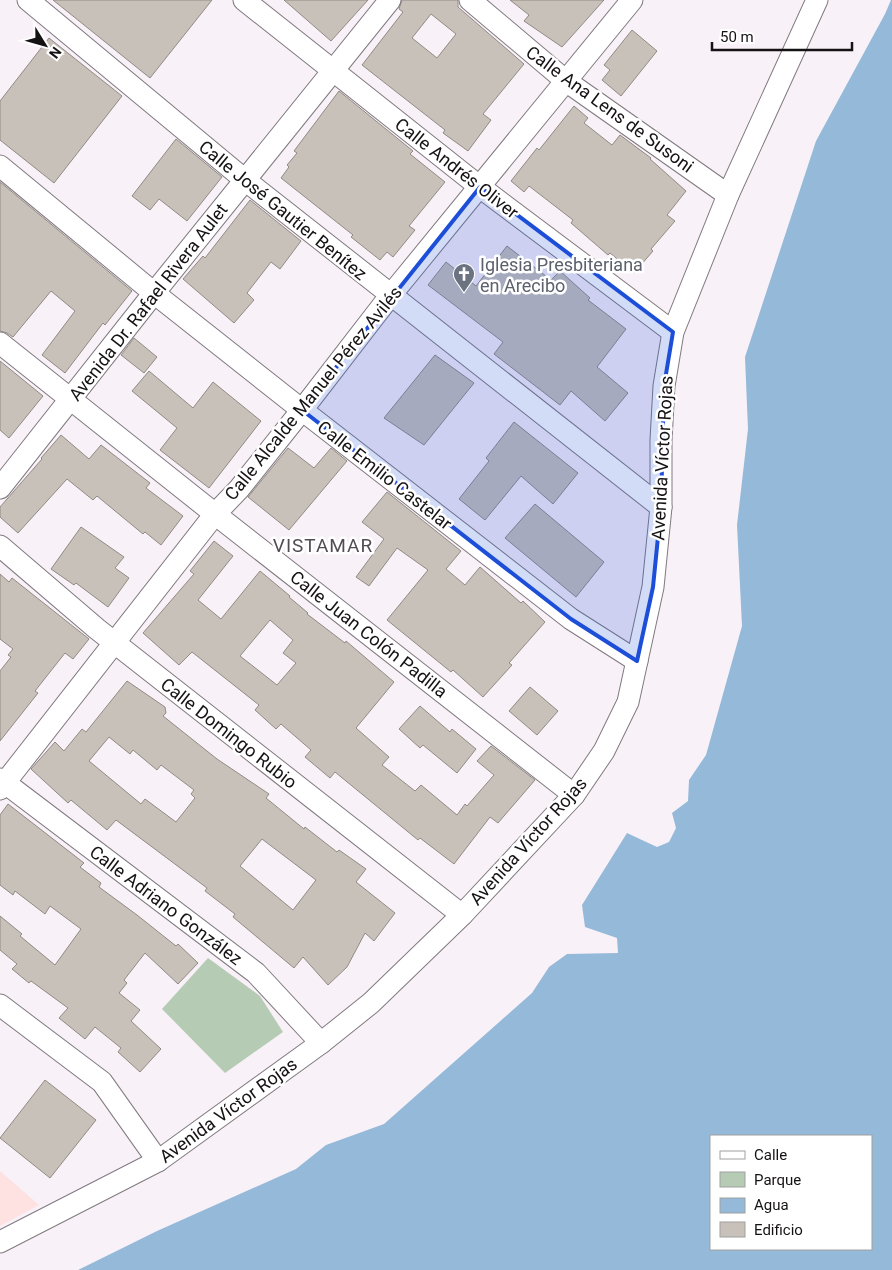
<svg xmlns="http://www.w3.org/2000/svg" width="892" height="1270" font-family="Roboto,sans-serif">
	<rect width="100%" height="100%" fill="#f9f1f8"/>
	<polygon fill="#fde2e1" points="0,1171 39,1205 0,1226"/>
	<polygon fill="#b6cbb4" points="208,958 260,996 283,1032 225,1073 162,1009"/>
	<path fill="#94b9d9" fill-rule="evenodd" d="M891,0h1v1270h-814l79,-39 139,-62 30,-24 58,-21 148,-131 17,-26 18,-13 51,-1 -1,-15 -32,-11 -3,-22 45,-72 30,14 12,-5 7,-14 -4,-15 16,-12 1,-21 17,-25 36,-129 -5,-101 11,-96 -3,-72 71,-216 69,-127zM711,1136h160v113h-160z"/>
	<g fill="#c8c1b9" stroke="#918b84" fill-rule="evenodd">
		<polygon points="53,0 212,0 150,78"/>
		<polygon points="284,0 368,0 331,41"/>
		<path d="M402,0h56v7l66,57 -41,50 8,6 -23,31 -25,-18 2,-3 -83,-65 41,-53 -4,-3zM431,14l25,20 -19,24 -25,-20z"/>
		<polygon points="510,0 604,0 562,47 524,21 529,15"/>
		<polygon points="632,30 657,51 621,96 602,80 610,70 604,65"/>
		<polygon points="49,38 122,96 54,183 0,140 0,101"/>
		<polygon points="339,91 413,151 410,154 445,182 409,226 415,230 393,257 387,252 380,260 351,237 353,235 281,178 289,167 287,165 297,153 294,151"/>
		<polygon points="574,106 588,118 584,123 612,145 620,135 651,158 650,159 686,191 667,215 675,221 651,249 653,251 634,273 610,253 608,255 571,223 573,220 529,186 524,192 511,181 537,148 539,150"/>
		<polygon points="176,139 222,177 187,221 159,199 150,210 132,196"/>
		<polygon points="0,182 132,291 105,325 103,323 65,373 42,355 75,311 51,291 13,337 7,333 0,331"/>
		<polygon points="250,200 301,241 280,269 271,262 247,293 254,300 234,323 183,279 203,256 205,258"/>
		<polygon points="507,246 551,280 560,271 590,298 588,300 626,329 597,367 628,393 605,421 571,391 560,405 494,354 503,342 428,285 446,262 476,286"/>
		<polygon points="134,338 157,357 144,373 121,355"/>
		<polygon points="435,355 474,383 424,445 384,418"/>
		<polygon points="0,361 43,396 9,438 0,430"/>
		<polygon points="149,371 193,408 213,382 261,421 209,488 160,450 177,428 132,391"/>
		<polygon points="514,422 578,473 553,504 521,476 485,520 459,499 489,461 486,458"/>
		<polygon points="61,435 89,459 101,445 150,483 146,488 183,516 161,545 145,532 143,534 97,496 93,500 67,479 18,533 0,517 0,507 42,459 41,458"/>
		<polygon points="288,448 314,468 331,448 347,461 289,530 248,497"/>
		<polygon points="387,492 461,551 446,569 465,585 480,567 521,603 523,601 545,622 509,663 512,665 483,697 453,670 451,672 387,620 428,570 397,548 369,586 356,577 384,539 362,522"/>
		<polygon points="535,504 604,562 576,597 505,538"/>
		<polygon points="81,527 124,557 115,568 129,578 108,607 76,583 74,585 51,569"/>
		<path d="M214,541l19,15 -35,44 23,19 39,-48 30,25 -1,1 19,16 -1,1 38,29 1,-2 48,41 -38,46 33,29 -7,8 33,26 6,-6 36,30 8,-11 2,2 27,-31 -17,-14 14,-15 44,34 -37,43 -8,-6 -36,47 -34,-26 -2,2 -83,-68 -5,6 -25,-21 6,-7 -30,-26 -5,5 -21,-19 4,-5 -67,-53 -13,13 -36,-32 51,-59 -4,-3zM270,620l23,20 -10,13 13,10 -19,22 -37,-29z"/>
		<polygon points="0,574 9,582 12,578 89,639 73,659 65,653 35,691 38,693 0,741 0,671 11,657 8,655 13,649 0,639"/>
		<path d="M127,681l38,26 1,6 -3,3 54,43 52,35 -3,4 38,31 1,-2 32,25 2,-2 27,19 -10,13 39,31 -21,28 -9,-8 -18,34 -19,18 -25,-28 -9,11 -61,-51 2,-3 -30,-23 2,-3 -91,-68 -9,10 -36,-30 -3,3 -37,-34 24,-27 9,9 18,-22 4,3zM109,737l21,17 3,-4 24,20 4,-5 33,25 -3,4 4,4 -19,24 -31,-23 -4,5 -52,-43zM262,839l54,41 -23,30 -53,-44z"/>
		<polygon points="530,687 558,711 537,735 509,711"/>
		<polygon points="420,706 450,732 452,729 476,749 457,773 423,745 420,748 399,729"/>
		<polygon points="8,804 84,863 80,867 101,883 99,887 137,915 176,946 178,944 198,963 178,984 145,953 124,980 127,983 119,993 140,1010 131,1021 161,1049 140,1072 118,1052 121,1048 95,1027 85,1039 59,1018 68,1008 31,981 29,983 12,969 17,964 0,950 0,916 22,934 20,936 55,965 81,929 50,906 45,914 15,891 13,895 0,885 0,815"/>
		<polygon points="45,1080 96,1120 50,1178 0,1138"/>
	</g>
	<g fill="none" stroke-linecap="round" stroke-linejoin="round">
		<g stroke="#817a80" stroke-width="23">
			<g id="minor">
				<polyline points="28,0 245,180 661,507"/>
				<polyline points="244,0 480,187 673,332"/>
				<polyline points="470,0 566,81 728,195"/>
				<polyline points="0,166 154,293 302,410 571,619 637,661"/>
				<polyline points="0,343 215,514 574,795"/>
				<polyline points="0,488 154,293 390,0"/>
				<polyline points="0,546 97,629 462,915"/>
				<polyline points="0,779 256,973 321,1043"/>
				<polyline points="0,789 215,514 239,489 302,410 390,296 632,0"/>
				<polyline points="0,1005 102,1082 158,1161"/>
				<polyline points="0,1242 158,1161 321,1043 371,1003 462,915 574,795 604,751 628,702 653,587 661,507 661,440 664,386 673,332 728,195 817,0"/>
			</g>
		</g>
		<use href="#minor" stroke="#fff" stroke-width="21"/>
	</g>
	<path fill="#1d4ed8" fill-opacity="0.2" stroke="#1d4ed8" stroke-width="4" stroke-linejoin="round" d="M480,187l193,145 -9,54 -3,121 -8,80 -16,74 -66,-42 -269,-209z"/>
	<defs>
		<g id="church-pin" transform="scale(1.125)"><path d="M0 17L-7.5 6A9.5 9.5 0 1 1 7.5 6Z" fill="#6b7280" stroke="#fff"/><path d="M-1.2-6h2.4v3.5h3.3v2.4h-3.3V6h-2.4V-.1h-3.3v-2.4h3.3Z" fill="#fff"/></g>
	</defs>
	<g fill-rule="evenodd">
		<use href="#church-pin" x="464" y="274"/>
	</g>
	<g text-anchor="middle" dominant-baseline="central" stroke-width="5" stroke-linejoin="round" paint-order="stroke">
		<g font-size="18" fill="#151214" stroke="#fff">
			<text transform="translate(610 109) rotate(36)">Calle Ana Lens de Susoni</text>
			<text transform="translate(457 168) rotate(38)">Calle Andrés Oliver</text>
			<text transform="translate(283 210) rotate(39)">Calle José Gautier Benítez</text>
			<text transform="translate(148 302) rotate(-52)">Avenida Dr. Rafael Rivera Aulet</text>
			<text transform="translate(313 393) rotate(-51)">Calle Alcalde Manuel Pérez Avilés</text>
			<text transform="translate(662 458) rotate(-87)">Avenida Víctor Rojas</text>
			<text transform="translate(385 475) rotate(38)">Calle Emilio Castelar</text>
			<text transform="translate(369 634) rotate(38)">Calle Juan Colón Padilla</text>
			<text transform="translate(229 733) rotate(38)">Calle Domingo Rubio</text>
			<text transform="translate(528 841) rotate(-48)">Avenida Víctor Rojas</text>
			<text transform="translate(166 905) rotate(37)">Calle Adriano González</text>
			<text transform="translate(228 1110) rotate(-36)">Avenida Víctor Rojas</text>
		</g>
		<g font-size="18" fill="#5b616d" stroke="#fff" text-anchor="start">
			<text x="480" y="264">Iglesia Presbiteriana<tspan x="480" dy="21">en Arecibo</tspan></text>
		</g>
		<g font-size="19" letter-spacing="1" fill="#534d53" stroke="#fff">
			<text x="323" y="545">VISTAMAR</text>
		</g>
	</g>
	<rect x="710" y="1135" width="162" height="115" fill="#ffffff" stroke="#a1a0a1"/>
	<rect x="720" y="1151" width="25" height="8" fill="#ffffff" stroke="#a1a0a1"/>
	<text x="754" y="1160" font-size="15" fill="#151214">Calle</text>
	<rect x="720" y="1172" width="25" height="15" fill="#b6cbb4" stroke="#a1a0a1"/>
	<text x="754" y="1185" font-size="15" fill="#151214">Parque</text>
	<rect x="720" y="1198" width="25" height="15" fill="#94b9d9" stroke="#a1a0a1"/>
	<text x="754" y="1210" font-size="15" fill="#151214">Agua</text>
	<rect x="720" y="1222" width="25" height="15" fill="#c8c1b9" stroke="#a1a0a1"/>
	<text x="754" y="1235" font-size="15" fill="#151214">Edificio</text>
	<g transform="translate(45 45) rotate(127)" stroke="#ffffff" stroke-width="4" paint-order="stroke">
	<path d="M0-4L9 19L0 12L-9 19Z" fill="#151214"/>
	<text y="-8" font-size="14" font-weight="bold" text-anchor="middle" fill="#151214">N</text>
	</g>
	<path d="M712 42v8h140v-8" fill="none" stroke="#151214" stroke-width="2.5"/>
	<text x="720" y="42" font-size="15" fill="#151214" stroke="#ffffff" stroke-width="4" paint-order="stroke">50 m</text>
</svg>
